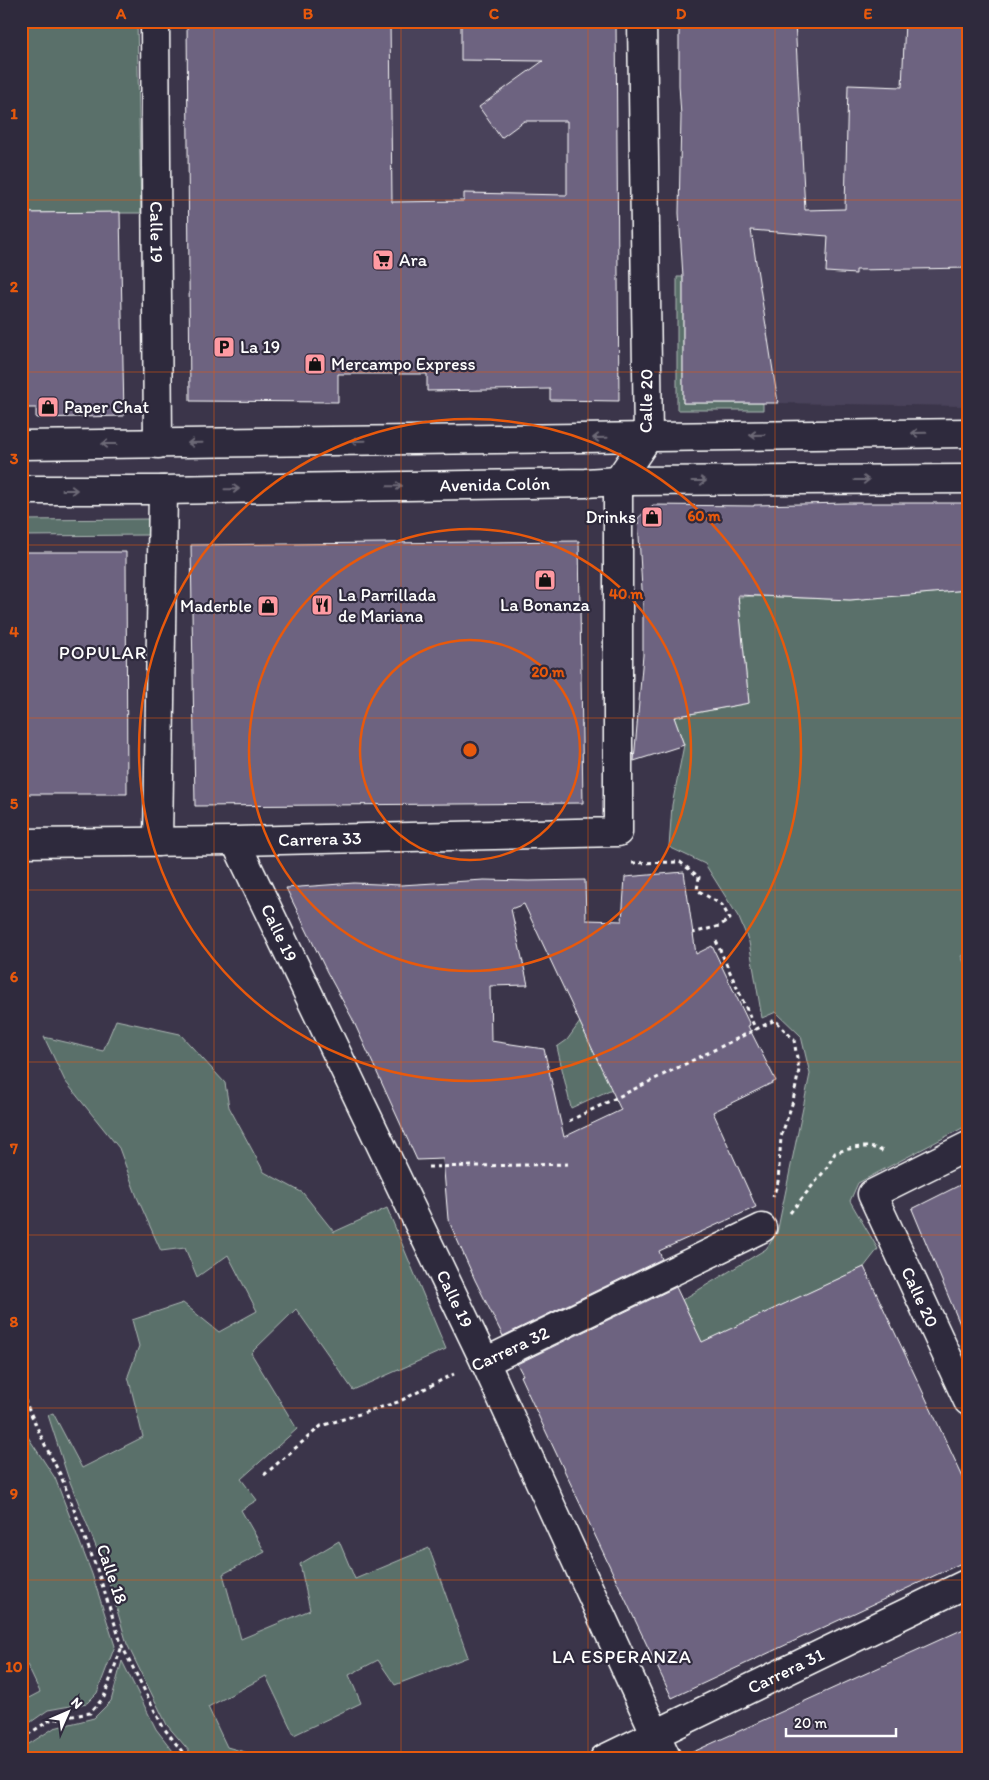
<svg xmlns="http://www.w3.org/2000/svg" width="989" height="1780" font-family="Itim,sans-serif">
	<rect width="100%" height="100%" fill="#3b354a"/>
	<filter id="ink" filterUnits="userSpaceOnUse"><feTurbulence type="fractalNoise" baseFrequency=".02" numOctaves="2"/><feDisplacementMap in="SourceGraphic" scale="10" xChannelSelector="R" yChannelSelector="G"/><feConvolveMatrix kernelMatrix="1 2 1 2 8 2 1 2 1" color-interpolation-filters="sRGB"/></filter>
	<g filter="url(#ink)">
		<g fill="#4a435a">
			<polygon points="390,21 461,21 461,60 617,60 618,236 464,201 392,202"/>
			<polygon points="795,21 905,21 968,192 968,406 778,403 751,230 807,234"/>
		</g>
		<g fill="#5a706a" stroke="#acb8b4">
			<polygon points="21,21 137,21 141,213 21,213"/>
			<polygon points="677,277 683,277 683,403 763,403 763,410 677,410"/>
			<polygon points="148,519 148,535 21,536 21,520"/>
			<polygon points="968,590 968,951 961,956 968,970 968,1125 858,1183 850,1201 878,1249 864,1267 749,1321 720,1381 682,1300 766,1249 777,1233 810,1074 801,1036 776,1012 762,1018 749,942 739,918 705,864 669,847 672,805 684,745 674,717 749,703 738,597 757,596 850,600"/>
			<polygon points="116,1020 180,1034 225,1083 229,1107 264,1172 303,1193 334,1232 387,1208 446,1349 353,1390 296,1309 251,1353 297,1429 241,1479 257,1500 241,1510 265,1552 223,1574 241,1639 310,1610 300,1564 339,1541 355,1579 429,1548 468,1657 395,1685 378,1660 349,1675 361,1703 294,1735 266,1676 208,1707 227,1747 269,1759 196,1759 167,1725 127,1644 105,1569 68,1477 48,1415 53,1413 82,1468 143,1437 128,1376 139,1346 132,1320 183,1303 219,1332 257,1311 228,1255 197,1277 185,1248 161,1251 137,1197 119,1148 65,1081 44,1037 103,1051"/>
			<polygon points="580,1022 612,1089 571,1108 557,1047 567,1040"/>
			<polygon points="21,1428 22,1428 55,1478 92,1574 115,1646 97,1693 87,1703 48,1710 21,1729 21,1702 40,1692 21,1652"/>
			<polygon points="122,1661 156,1729 179,1759 21,1759 21,1749 54,1728 94,1718 111,1701"/>
		</g>
		<g fill="#6d6380" stroke="#fff" fill-rule="evenodd">
			<polygon points="187,21 390,21 392,202 464,201 464,193 567,195 567,121 524,121 501,138 479,107 543,61 461,60 461,21 616,21 619,401 550,400 550,389 427,391 427,374 338,374 338,402 190,401"/>
			<polygon points="679,21 795,21 805,210 845,209 848,85 902,87 905,21 968,21 968,268 856,270 856,274 826,272 828,236 751,230 778,403 683,403 683,277 679,213 681,116 679,85"/>
			<polygon points="120,212 124,416 36,418 36,408 21,408 21,213"/>
			<polygon points="846,503 968,503 968,590 850,600 738,595 749,703 674,717 684,745 634,761 643,655 643,607 638,518 653,505 754,506 754,505"/>
			<polygon points="579,541 583,803 195,806 191,545"/>
			<polygon points="21,552 126,552 127,794 21,794"/>
			<path d="M684,872l12,82 16,-8 38,79 -2,1 28,55 -63,31 43,95 -97,44 3,8 -159,77 -28,-56 -27,-61 -5,-60 -26,1 -65,-142 -25,-46 -41,-84 68,-5 47,2 83,-5 45,1 56,-1 1,40 36,1 3,-44zM524,904l97,206 -57,27 -20,-88 -53,-8 -1,-55 38,-1 -17,-76z"/>
			<polygon points="968,1181 968,1341 967,1341 912,1209"/>
			<polygon points="864,1267 968,1488 968,1560 672,1698 539,1417 520,1376 523,1375 517,1364 676,1287 702,1342"/>
			<polygon points="968,1627 968,1759 682,1759 682,1757"/>
		</g>
		<g fill="none" stroke-linecap="round" stroke-linejoin="round">
			<g stroke="#fff" stroke-width="31">
				<g id="street">
					<path id="s1" d="M155,21l3,423"/>
					<path id="s2" d="M235,841l250,521 182,397"/>
					<polyline points="158,842 163,490"/>
					<path id="s3" d="M21,843l214,-2 383,-9v-351"/>
					<path id="s4" d="M968,1146l-96,48 96,207"/>
					<polyline points="485,1362 762,1228"/>
					<path id="s5" d="M604,1759l364,-176"/>
				</g>
			</g>
			<g stroke="#fff" stroke-width="31">
				<g id="secondary">
					<polyline points="21,445 968,433"/>
					<polyline points="618,481 648,437 642,21"/>
					<path id="s6" d="M21,490h142l422,-7 33,-2 350,-2"/>
				</g>
			</g>
			<g stroke="#fff" stroke-width="3" stroke-dasharray="4 4" stroke-linecap="butt">
				<polyline points="632,863 680,862 699,877 697,890 722,905 730,919 719,926 693,933"/>
				<polyline points="716,941 756,1030"/>
				<polyline points="569,1121 775,1020 794,1040 799,1070 793,1101 781,1137 778,1182 773,1197"/>
				<polyline points="428,1167 571,1164"/>
				<path d="M790,1213l36,-44 9,-16c15,-5 34,-10 49,-1"/>
				<polyline points="21,1392 45,1445 61,1476 98,1572 122,1646 163,1727 188,1759"/>
				<polyline points="264,1475 321,1426 398,1402 454,1374"/>
				<polyline points="21,1739 50,1720 90,1713 104,1697 122,1646"/>
			</g>
			<use href="#street" stroke="#2f2a3d" stroke-width="28"/>
			<use href="#secondary" stroke="#2f2a3d" stroke-width="28"/>
		</g>
		<defs><path id="oneway-shaft" d="M-6 0H5M1.5-3L5.5 0L1.5 3" fill="none" stroke-width="1.6" stroke-linecap="round" stroke-linejoin="round" transform="scale(1.25)"/></defs>
		<g stroke="#6d6a77">
			<use href="#oneway-shaft" transform="translate(919 433) rotate(179)"/>
			<use href="#oneway-shaft" transform="translate(757 435) rotate(179)"/>
			<use href="#oneway-shaft" transform="translate(600 438) rotate(179)"/>
			<use href="#oneway-shaft" transform="translate(358 441) rotate(179)"/>
			<use href="#oneway-shaft" transform="translate(195 443) rotate(179)"/>
			<use href="#oneway-shaft" transform="translate(109 444) rotate(180)"/>
			<use href="#oneway-shaft" transform="translate(862 480)"/>
			<use href="#oneway-shaft" transform="translate(699 481)"/>
			<use href="#oneway-shaft" transform="translate(395 486) rotate(-1)"/>
			<use href="#oneway-shaft" transform="translate(232 489) rotate(-1)"/>
			<use href="#oneway-shaft" transform="translate(70 490)"/>
		</g>
	</g>
	<path fill="none" stroke="#e8590c" stroke-width="1" stroke-opacity="0.55" d="M214,21v1738M401,21v1738M588,21v1738M775,21v1738M21,200h947M21,372h947M21,545h947M21,718h947M21,890h947M21,1062h947M21,1235h947M21,1408h947M21,1580h947"/>
	<g fill="none" stroke="#e8590c" stroke-width="2.5">
		<circle cx="470" cy="750" r="110"/>
		<circle cx="470" cy="750" r="221"/>
		<circle cx="470" cy="750" r="331"/>
	</g>
	<defs>
		<g id="supermarket-square" transform="scale(1.125)"><rect x="-9" y="-9" width="18" height="18" rx="4" fill="#ff9aa2" stroke="#2f2a3d"/><path d="M-6-5.5h2.5l.6 2H6L4.5 2H-2.5L-4.4-4H-6ZM-1.5 3.2a1.3 1.3 0 1 0 .1 0ZM3 3.2a1.3 1.3 0 1 0 .1 0Z" fill="#111"/></g>
		<g id="parking-square" transform="scale(1.125)"><rect x="-9" y="-9" width="18" height="18" rx="4" fill="#ff9aa2" stroke="#2f2a3d"/><path d="M-3.5-5.5H1a3.5 3.5 0 0 1 0 7H-1V5.5H-3.5ZM-1-3.4V-.6H.8a1.4 1.4 0 0 0 0-2.8Z" fill="#111"/></g>
		<g id="shop-square" transform="scale(1.125)"><rect x="-9" y="-9" width="18" height="18" rx="4" fill="#ff9aa2" stroke="#2f2a3d"/><path d="M-5-2.5h2.3a2.7 3.5 0 0 1 5.4 0H5L5.5 6h-11ZM-1.5-2.5h3a1.5 2.3 0 0 0-3 0Z" fill="#111"/></g>
		<g id="restaurant-square" transform="scale(1.125)"><rect x="-9" y="-9" width="18" height="18" rx="4" fill="#ff9aa2" stroke="#2f2a3d"/><path d="M-5-6h1v4h1v-4h1v4h1v-4h1v5L-1.5 .5V6h-2V.5L-5-1ZM5-6V6H3V1.5H1.5Q1.5-4 5-6Z" fill="#111"/></g>
	</defs>
	<g fill-rule="evenodd">
		<use href="#supermarket-square" x="383" y="260"/>
		<use href="#parking-square" x="224" y="347"/>
		<use href="#shop-square" x="315" y="364"/>
		<use href="#shop-square" x="48" y="407"/>
		<use href="#shop-square" x="652" y="517"/>
		<use href="#shop-square" x="545" y="580"/>
		<use href="#restaurant-square" x="322" y="605"/>
		<use href="#shop-square" x="268" y="606"/>
	</g>
	<g text-anchor="middle" dominant-baseline="central" stroke-width="4.5" stroke-linejoin="round" paint-order="stroke">
		<g font-size="18" fill="#fff" stroke="#2f2a3d">
			<text stroke="none"><textPath href="#s1" startOffset="211">Calle 19</textPath></text>
			<text transform="translate(646 401) rotate(-89)">Calle 20</text>
			<text stroke="none"><textPath href="#s6" startOffset="474">Avenida Colón</textPath></text>
			<text stroke="none"><textPath href="#s3" startOffset="299">Carrera 33</textPath></text>
			<text stroke="none"><textPath href="#s2" startOffset="102">Calle 19</textPath></text>
			<text stroke="none"><textPath href="#s4" startOffset="221">Calle 20</textPath></text>
			<text stroke="none"><textPath href="#s2" startOffset="508">Calle 19</textPath></text>
			<text transform="translate(510 1349) rotate(-25)">Carrera 32</text>
			<text transform="translate(112 1574) rotate(71)">Calle 18</text>
			<text stroke="none"><textPath href="#s5" startOffset="202">Carrera 31</textPath></text>
		</g>
		<g font-size="18" fill="#fff" stroke="#2f2a3d" text-anchor="start">
			<text x="399" y="260">Ara</text>
			<text x="240" y="347">La 19</text>
			<text x="331" y="364">Mercampo Express</text>
			<text x="64" y="407">Paper Chat</text>
			<text x="636" y="517" text-anchor="end">Drinks</text>
			<text x="338" y="595">La Parrillada<tspan x="338" dy="21">de Mariana</tspan></text>
			<text x="545" y="605" text-anchor="middle">La Bonanza</text>
			<text x="252" y="606" text-anchor="end">Maderble</text>
		</g>
		<g font-size="19" letter-spacing="1" fill="#fff" stroke="#2f2a3d">
			<text x="103" y="652">POPULAR</text>
			<text x="622" y="1656">LA ESPERANZA</text>
		</g>
	</g>
	<circle cx="470" cy="750" r="8" fill="#e8590c" stroke="#2f2a3d" stroke-width="2.5"/>
	<g font-size="15" text-anchor="middle" font-weight="bold" fill="#e8590c" stroke="#2f2a3d" stroke-width="4.5" stroke-linejoin="round" paint-order="stroke">
		<text x="704" y="521">60 m</text>
		<text x="626" y="599">40 m</text>
		<text x="548" y="677">20 m</text>
	</g>
	<rect width="989" height="1780" fill="none" stroke="#2f2a3d" stroke-width="55"/>
	<g transform="translate(68 1712) rotate(45)" stroke="#2f2a3d" stroke-width="4" paint-order="stroke">
	<path d="M0-4L9 19L0 12L-9 19Z" fill="#ffffff"/>
	<text y="-8" font-size="14" font-weight="bold" text-anchor="middle" fill="#ffffff">N</text>
	</g>
	<path d="M786 1728v8h110v-8" fill="none" stroke="#ffffff" stroke-width="2.5"/>
	<text x="794" y="1728" font-size="15" fill="#ffffff" stroke="#2f2a3d" stroke-width="4" paint-order="stroke">20 m</text>
	<rect x="28" y="28" width="934" height="1724" fill="none" stroke="#e8590c" stroke-width="2"/>
	<g font-size="16" text-anchor="middle" font-weight="bold" fill="#e8590c">
		<text x="121" y="19">A</text>
		<text x="308" y="19">B</text>
		<text x="494" y="19">C</text>
		<text x="681" y="19">D</text>
		<text x="868" y="19">E</text>
		<text x="14" y="119">1</text>
		<text x="14" y="292">2</text>
		<text x="14" y="464">3</text>
		<text x="14" y="637">4</text>
		<text x="14" y="809">5</text>
		<text x="14" y="982">6</text>
		<text x="14" y="1154">7</text>
		<text x="14" y="1327">8</text>
		<text x="14" y="1499">9</text>
		<text x="14" y="1672">10</text>
	</g>
</svg>
